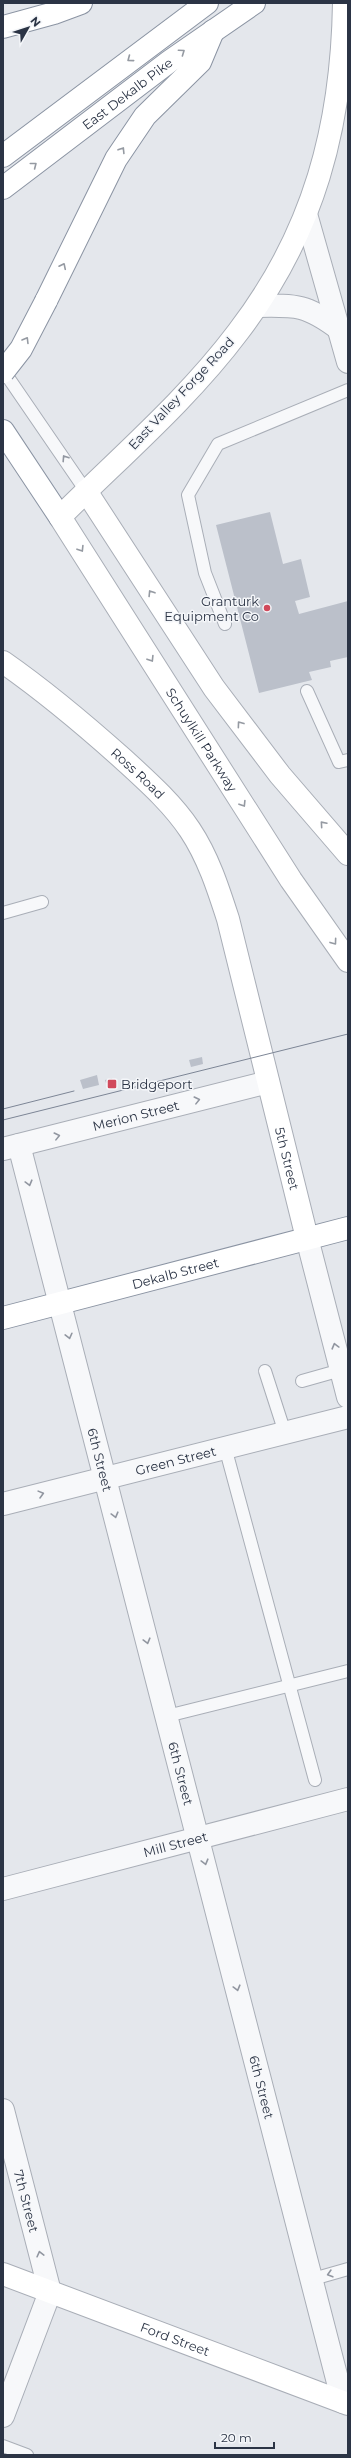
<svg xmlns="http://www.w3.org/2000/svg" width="351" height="2458" font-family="Montserrat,sans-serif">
	<rect width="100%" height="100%" fill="#e4e7ec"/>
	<g fill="#bbc0ca">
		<polygon points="270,512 283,564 301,559 310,597 295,601 299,614 348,601 348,657 330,661 331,667 309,672 312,680 259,693 216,525"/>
		<polygon points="202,1057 203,1064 191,1067 189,1060"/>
		<polygon points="97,1075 99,1085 83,1089 80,1080"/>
		<polygon points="112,1078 113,1081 106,1083 105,1080"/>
	</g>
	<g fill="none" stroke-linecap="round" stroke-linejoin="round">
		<g stroke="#a9aeb7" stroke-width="14">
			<g id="lane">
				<polyline points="3,370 86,491"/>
				<polyline points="225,624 205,573 188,495 218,444 348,390"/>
				<polyline points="307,691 339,762 348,760"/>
				<polyline points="3,913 42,902"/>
				<polyline points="265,1371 285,1433"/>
				<polyline points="302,1381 341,1370"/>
				<polyline points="225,1447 315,1780"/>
				<polyline points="167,1716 348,1671"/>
				<polyline points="313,2279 348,2269"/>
				<polyline points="3,2446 27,2455"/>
			</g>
		</g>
		<g stroke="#a9aeb7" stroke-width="24">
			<g id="street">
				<polyline points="306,214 348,362"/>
				<path d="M258,306c39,-1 49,-1 81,23"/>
				<path id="s1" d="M19,1145l324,1257"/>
				<path id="s2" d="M3,1149l265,-67"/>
				<polyline points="307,1238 348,1397"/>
				<path id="s3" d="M3,1504l345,-87"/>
				<path id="s4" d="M3,1889l345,-90"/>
				<path id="s5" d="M3,2110l47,182 -47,124"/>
			</g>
		</g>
		<g stroke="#a9aeb7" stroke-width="24">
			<g id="secondary">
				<path id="s6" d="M344,3c-2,123 -30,230 -106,329 -51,68 -118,125 -178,185l231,363 57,81"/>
				<polyline points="86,491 214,688 280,775 348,854"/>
				<path id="s7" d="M3,662c43,30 82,63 120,97 24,22 49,44 67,71 18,27 28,58 38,89l79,319"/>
				<path id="s8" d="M3,2274l345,130"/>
			</g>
		</g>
		<g stroke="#8b94a3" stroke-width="24">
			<g id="highway">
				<polyline points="3,27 54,13 81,3"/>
				<polyline points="3,156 207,3"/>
				<path id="s9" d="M3,188l167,-127 84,-58"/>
				<polyline points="46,301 116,159 145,116 200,62 213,31"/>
				<polyline points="3,431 60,517"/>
				<path id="s10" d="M3,1318l345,-90"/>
			</g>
		</g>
		<use href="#lane" stroke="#f7f8fa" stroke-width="12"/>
		<use href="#street" stroke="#f7f8fa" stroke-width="22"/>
		<use href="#secondary" stroke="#fff" stroke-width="22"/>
		<use href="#highway" stroke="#fff" stroke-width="22"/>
		<g stroke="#7d8696" stroke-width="1">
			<polyline points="3,1109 74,1091"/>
			<polyline points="3,1120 348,1034"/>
		</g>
		<g stroke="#8b94a3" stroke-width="24" stroke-linecap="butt">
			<polyline id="highway-bridge" points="3,372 21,349 46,301"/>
		</g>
		<use href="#highway-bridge" stroke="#fff" stroke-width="22"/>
	</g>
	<defs><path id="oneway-chevron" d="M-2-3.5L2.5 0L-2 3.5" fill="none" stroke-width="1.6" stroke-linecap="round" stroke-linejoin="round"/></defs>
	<g stroke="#959aa2">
		<use href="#oneway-chevron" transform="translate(182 52) rotate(-35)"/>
		<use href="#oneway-chevron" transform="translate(130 59) rotate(143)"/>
		<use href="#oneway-chevron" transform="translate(122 150) rotate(-58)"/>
		<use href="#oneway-chevron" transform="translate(34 165) rotate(-38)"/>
		<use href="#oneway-chevron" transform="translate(63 266) rotate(-64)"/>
		<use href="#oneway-chevron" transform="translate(26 340) rotate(-59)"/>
		<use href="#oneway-chevron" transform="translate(81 549) rotate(58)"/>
		<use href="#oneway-chevron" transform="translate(151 593) rotate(-122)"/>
		<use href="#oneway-chevron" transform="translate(151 659) rotate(58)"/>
		<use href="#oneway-chevron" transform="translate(240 724) rotate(-126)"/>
		<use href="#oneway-chevron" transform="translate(243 804) rotate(58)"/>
		<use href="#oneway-chevron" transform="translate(323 824) rotate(-131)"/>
		<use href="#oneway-chevron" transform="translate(334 942) rotate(54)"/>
	</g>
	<g stroke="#9196a0">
		<use href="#oneway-chevron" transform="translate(65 458) rotate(-123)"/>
		<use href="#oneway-chevron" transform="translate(197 1100) rotate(-14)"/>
		<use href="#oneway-chevron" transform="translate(57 1136) rotate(-14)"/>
		<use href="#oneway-chevron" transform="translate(29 1183) rotate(75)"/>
		<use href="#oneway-chevron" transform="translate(69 1336) rotate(76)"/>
		<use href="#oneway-chevron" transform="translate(335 1346) rotate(-105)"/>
		<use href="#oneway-chevron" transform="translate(41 1494) rotate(-15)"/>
		<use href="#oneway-chevron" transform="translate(115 1515) rotate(75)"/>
		<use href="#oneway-chevron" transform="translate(147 1641) rotate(75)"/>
		<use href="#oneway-chevron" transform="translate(205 1862) rotate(75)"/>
		<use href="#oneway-chevron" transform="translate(237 1988) rotate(75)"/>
		<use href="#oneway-chevron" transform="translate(40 2254) rotate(-104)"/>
		<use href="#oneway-chevron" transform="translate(330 2274) rotate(164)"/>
	</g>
	<g fill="#d1495b" stroke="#f4f6f9" stroke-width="1.5">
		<circle cx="267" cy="608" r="4"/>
		<rect x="107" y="1079" width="10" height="10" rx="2"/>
	</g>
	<g text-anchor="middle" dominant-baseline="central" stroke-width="3" stroke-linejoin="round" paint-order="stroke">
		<g font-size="13" fill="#2b3445" stroke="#f4f6f9">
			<text stroke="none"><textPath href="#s9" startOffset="156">East Dekalb Pike</textPath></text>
			<text transform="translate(181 393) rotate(-47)">East Valley Forge Road</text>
			<text stroke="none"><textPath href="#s6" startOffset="873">Schuylkill Parkway</textPath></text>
			<text stroke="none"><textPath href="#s7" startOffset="175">Ross Road</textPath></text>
			<text stroke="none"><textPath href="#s2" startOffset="137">Merion Street</textPath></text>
			<text stroke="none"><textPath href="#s7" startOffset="596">5th Street</textPath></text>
			<text stroke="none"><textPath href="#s10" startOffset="178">Dekalb Street</textPath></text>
			<text stroke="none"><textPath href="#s1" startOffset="325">6th Street</textPath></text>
			<text stroke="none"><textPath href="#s3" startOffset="178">Green Street</textPath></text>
			<text stroke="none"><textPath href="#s1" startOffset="649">6th Street</textPath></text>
			<text stroke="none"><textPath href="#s4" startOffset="178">Mill Street</textPath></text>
			<text stroke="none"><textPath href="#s1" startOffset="973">6th Street</textPath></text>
			<text stroke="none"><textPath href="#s5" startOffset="94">7th Street</textPath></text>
			<text stroke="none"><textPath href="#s8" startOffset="184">Ford Street</textPath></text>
		</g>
		<g font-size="13" fill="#2b3445" stroke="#f4f6f9" text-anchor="end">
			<text x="259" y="601">Granturk<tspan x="259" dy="15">Equipment Co</tspan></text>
			<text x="121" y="1084" text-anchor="start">Bridgeport</text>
		</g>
	</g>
	<rect width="351" height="2458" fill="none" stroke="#2b3445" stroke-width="8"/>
	<g transform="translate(28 28) rotate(51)" stroke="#f4f6f9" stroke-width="3" paint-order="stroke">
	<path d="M0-3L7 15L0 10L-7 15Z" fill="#2b3445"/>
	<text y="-6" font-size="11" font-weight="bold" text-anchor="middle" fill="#2b3445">N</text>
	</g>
	<path d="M215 2442v6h59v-6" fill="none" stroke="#2b3445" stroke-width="2"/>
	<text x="221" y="2442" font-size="12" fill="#2b3445" stroke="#f4f6f9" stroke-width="3" paint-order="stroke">20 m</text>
</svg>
